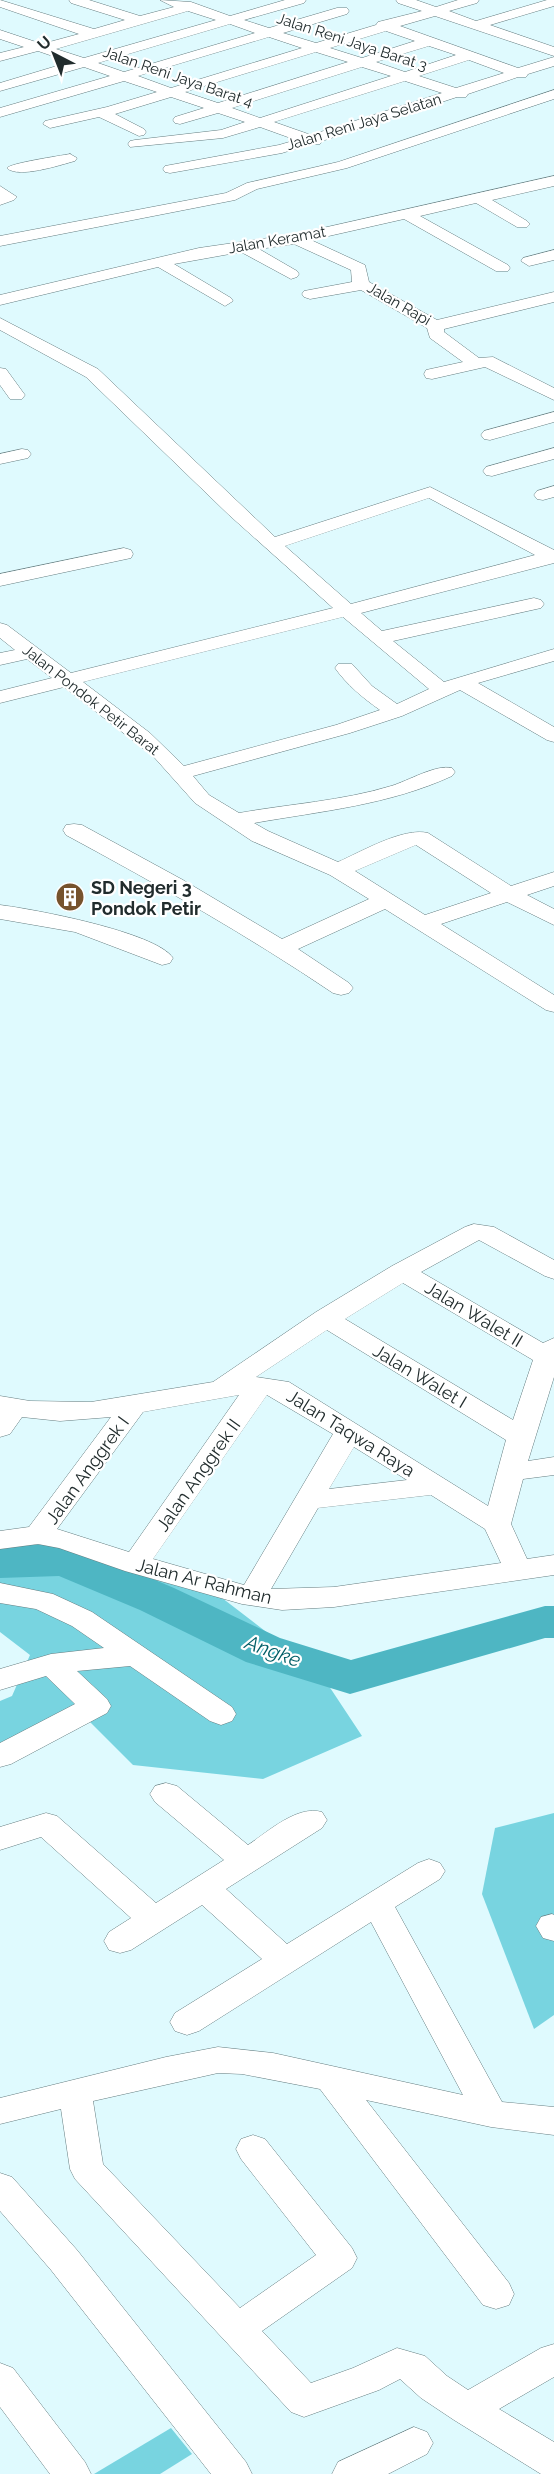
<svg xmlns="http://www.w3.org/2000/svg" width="554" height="2474" font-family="Raleway,sans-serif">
	<rect width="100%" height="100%" fill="#dffafe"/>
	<g fill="#78d4e0">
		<polygon points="0,1539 59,1546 213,1591 321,1674 362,1736 263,1779 133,1765 86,1718 0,1755 0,1701 12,1696 30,1655 0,1632"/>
		<polygon points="554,1813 554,2015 534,2029 482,1894 495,1828"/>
		<polygon points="171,2428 192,2454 160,2474 94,2474"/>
	</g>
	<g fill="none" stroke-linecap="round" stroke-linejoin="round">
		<polygon fill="#4eb6c3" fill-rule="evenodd" points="65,1544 82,1549 174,1588 280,1638 351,1660 545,1606 554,1606 554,1638 545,1638 350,1694 246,1662 140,1610 59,1576 0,1578 0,1546"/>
		<g stroke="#657d80" stroke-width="1">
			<g id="street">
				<path d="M0,0l94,29 31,-9 -54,-17 -2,-3h20l51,16 34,-9 -14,-7 31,2 39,14 55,-16h21l-2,3 -60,17 25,8 68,-20h10l2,3 -2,3 -64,19 33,10 60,-18 2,-3 44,-11 -24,-8 -2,-3h20l20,7 22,-7h21l-2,3 -28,8 27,10 71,-21h7v6l-64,19 64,22v9l-119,-40 -35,10 118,42 36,-11v9l-26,8 -2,3h-8l-50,17 -2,3h-9l-135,44 -2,3h-9l-29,9 -112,20 -5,-1 -2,-3 2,-3 114,-21 17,-5 -36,-13 -37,11 -93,9 -2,-3 2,-3 5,-1 86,-10 24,-8 -27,-9 -38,11 -5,-1 -2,-3 2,-3 29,-9 -33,-11 -56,17 29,15 2,3 -2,3 -5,1 -40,-19 -49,11 -7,-4 2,-3 62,-14 50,-15 -33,-11 -124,36v-9l110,-32 -26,-9 -84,24v-8l70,-21 -32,-11 -38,10v-8l24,-6 -24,-8v-9l42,14 37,-10 -79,-27zM188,11l28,9 -132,38 -28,-9zM230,24l25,9 -131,39 -26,-9zM386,31l29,10 -53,17 -32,-10zM269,37l33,11 -131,40 -33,-12zM429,46l27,9 -51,17 -29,-10zM316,52l32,10 -130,41 -33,-11zM469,60l35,13 -48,15 -37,-12zM362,67l29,9 -131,42 -28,-10zM405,81l37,12 -131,42 -37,-13z"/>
				<polygon points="554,90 554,99 347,168 257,189 235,200 0,246 0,236 226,193 247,183 338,162"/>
				<path d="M70,154l7,4 -2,3c-15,4 -57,18 -68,7 4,-5 52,-12 63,-14z"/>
				<polygon points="554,176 554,186 492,200 527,221 530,224 527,227 517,227 476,203 420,216 508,265 510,268 508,271 496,271 404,219 311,240 365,265 369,282 437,320 554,292 554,302 444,329 444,332 479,358 493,357 554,388 554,400 485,367 432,379 426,378 424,374 426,370 463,362 430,338 427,328 361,290 310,299 304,297 302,294 304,291 352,282 351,270 294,244 259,249 297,271 299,274 297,277 291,279 241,252 174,264 231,298 233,301 225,306 158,267 0,305 0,295 199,248 296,234"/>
				<polygon points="0,186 17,197 14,200 0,205"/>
				<polygon points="554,250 554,260 529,266 521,261 523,258"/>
				<path d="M0,318l98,51 177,168 155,-50 124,63v13l-193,50 21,18 152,-33 7,2 3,4 -3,4 -148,33 51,41 110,-33v12l-76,22 76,44v15l-7,-2 -87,-50 -58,26 -52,17 -157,43 16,19 30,18c50,-9 103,-12 152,-27 17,-5 45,-22 61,-18l3,4 -3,4c-63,29 -130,35 -198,47l14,8 70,31c23,-10 65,-35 90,-29l83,53 43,-14v14l-27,9 27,14v16l-47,-23 -66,22 113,71v17l-8,-2 -161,-101 -87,40 51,34 4,5 -4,5 -8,2 -8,-2c-86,-58 -176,-109 -267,-158l-3,-5 3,-5 8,-1 8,1 101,55 99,59 87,-40 -39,-24 -78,-34 -57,-38 -42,-47 -89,-69 -64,16v-12l52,-13 -25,-19 -27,6v-12l15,-3 -15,-12v-15l7,2 64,48 262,-65 -104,-93 -143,-138 -86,-47zM429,498l106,57 -184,49 -66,-58zM343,617l86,72 -32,15 -25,-18 -20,-22h-14l-3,4c12,17 28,30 45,42l-44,15 -152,41 -34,-33 -67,-51zM416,845l75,48 -66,22 -70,-44z"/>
				<polygon points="0,368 6,369 22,391 25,395 22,399 10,399 0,385"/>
				<polygon points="554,412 554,422 490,440 484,439 481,435 484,431"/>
				<polygon points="554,448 554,459 492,476 486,475 483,471 486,467"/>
				<polygon points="22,449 28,450 31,454 28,458 0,464 0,454"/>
				<polygon points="554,486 554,497 543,500 537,499 534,495 537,491"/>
				<polygon points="124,548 131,550 133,554 131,558 0,586 0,574"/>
				<path d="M0,905c33,4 156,27 173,53l-3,5 -8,2 -87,-33 -75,-13z"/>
				<path d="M474,1224l20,3 60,33v19l-9,-3 -66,-36 -58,32 122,71 11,-5v39l-26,84 26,-4v18l-31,4 -12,45 16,35 27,-4v20l-220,32 -52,3 -40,-6 -117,-33 -66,-23 -21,-4 -38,5v-18l29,-4 82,-110 -51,4 -38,-4 -12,17 -10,3v-41l30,5 61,1 122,-20 103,-70 76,-46 73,-39zM403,1283l130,77 -20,60 -168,-101zM327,1330l179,110 -18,66 -199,-124 -33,-5zM239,1395l-110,157 -72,-23 86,-117zM267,1395l66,39 -89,151 -91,-26zM354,1447l53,33 -78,9zM431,1495l54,34 16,34 -167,24 -63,2 47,-81z"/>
				<polygon points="0,1583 53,1594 92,1612 232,1707 236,1714 232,1721 221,1725 210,1721 130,1666 77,1671 107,1699 111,1706 107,1713 11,1764 0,1767 0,1743 75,1704 46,1676 0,1690 0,1669 51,1654 104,1648 72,1626 36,1609 0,1603"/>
				<path d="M166,1783l11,3 71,59c21,-14 49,-40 74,-33l5,8 -5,8 -96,61 61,55 131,-81 11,-4 11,4 5,8 -5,8 -45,28 107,195 52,5v28l-63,-8 -125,-27 143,183 5,11 -5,11 -13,4 -13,-4 -163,-216 -78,-15 -24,-1 -125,28 10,63 137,144 76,-53 -75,-96 -5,-10 5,-10 12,-4 12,4 87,109 5,10 -5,10 -90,63 49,52 42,-15 44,-20 28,8 22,20 21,14 73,-42 13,-4v33l-55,32 55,33v32h-13l-87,-54 -33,-22 -21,-19 -21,11 -75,27 -13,-5 -216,-233 -5,-10 -9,-60 -61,15v-26l166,-41 52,-10 55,6 190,42 -92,-173 -172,109 -12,4 -12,-4 -5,-9 5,-9 87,-54 -60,-54 -71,45 -11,3 -11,-3 -5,-9 5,-9 22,-14 -90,-81 -41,13v-23l46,-14 11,3 99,87 68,-43 -69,-58 -5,-8 5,-8z"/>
				<polygon points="552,1914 554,1915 554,1941 543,1938 536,1926 541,1917"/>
				<polygon points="0,2173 12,2177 77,2250 246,2462 252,2474 211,2474 51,2270 0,2211"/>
				<polygon points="0,2363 13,2368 85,2462 91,2474 50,2474 0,2407"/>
				<polygon points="414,2427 427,2432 433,2443 427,2454 388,2474 332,2474 338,2462"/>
			</g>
		</g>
		<use href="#street" fill="#fff" fill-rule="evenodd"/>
	</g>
	<defs>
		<g id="building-disc" transform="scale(1.5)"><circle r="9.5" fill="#77532d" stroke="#fff"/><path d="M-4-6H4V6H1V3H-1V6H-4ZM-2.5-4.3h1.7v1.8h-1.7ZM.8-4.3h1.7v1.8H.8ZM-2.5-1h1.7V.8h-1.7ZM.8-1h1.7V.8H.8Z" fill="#fff"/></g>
	</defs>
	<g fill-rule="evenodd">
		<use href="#building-disc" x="70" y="897"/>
	</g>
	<g text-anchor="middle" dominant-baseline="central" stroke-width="4.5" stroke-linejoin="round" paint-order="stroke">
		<g font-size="15" fill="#212c2d" stroke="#fff">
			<text transform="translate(352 42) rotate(18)">Jalan Reni Jaya Barat 3</text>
			<text transform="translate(178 77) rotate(19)">Jalan Reni Jaya Barat 4</text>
			<text transform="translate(364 122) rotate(-17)">Jalan Reni Jaya Selatan</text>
			<text transform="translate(277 240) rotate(-10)">Jalan Keramat</text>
			<text transform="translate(399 304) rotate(30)">Jalan Rapi</text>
			<text transform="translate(91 700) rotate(38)">Jalan Pondok Petir Barat</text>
		</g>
		<g font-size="18" font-weight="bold" fill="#212c2d" stroke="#fff" text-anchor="start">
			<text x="91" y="887">SD Negeri 3<tspan x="91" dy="21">Pondok Petir</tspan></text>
		</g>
		<g font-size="18" fill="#212c2d" stroke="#fff">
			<text transform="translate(474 1314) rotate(31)">Jalan Walet II</text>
			<text transform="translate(420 1376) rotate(31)">Jalan Walet I</text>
			<text transform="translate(351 1433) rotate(32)">Jalan Taqwa Raya</text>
			<text transform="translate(87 1470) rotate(-54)">Jalan Anggrek I</text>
			<text transform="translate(198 1475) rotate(-55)">Jalan Anggrek II</text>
			<text transform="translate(204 1581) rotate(14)">Jalan Ar Rahman</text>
		</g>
		<g font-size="20" font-style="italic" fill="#005e67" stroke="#fff">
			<text transform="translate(273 1651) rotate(20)">Angke</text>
		</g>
	</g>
	<g transform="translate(54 54) rotate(318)" stroke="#ffffff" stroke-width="4.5" paint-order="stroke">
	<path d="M0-4.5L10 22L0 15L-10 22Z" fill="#212c2d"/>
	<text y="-9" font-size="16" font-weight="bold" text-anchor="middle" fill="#212c2d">U</text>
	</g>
</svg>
